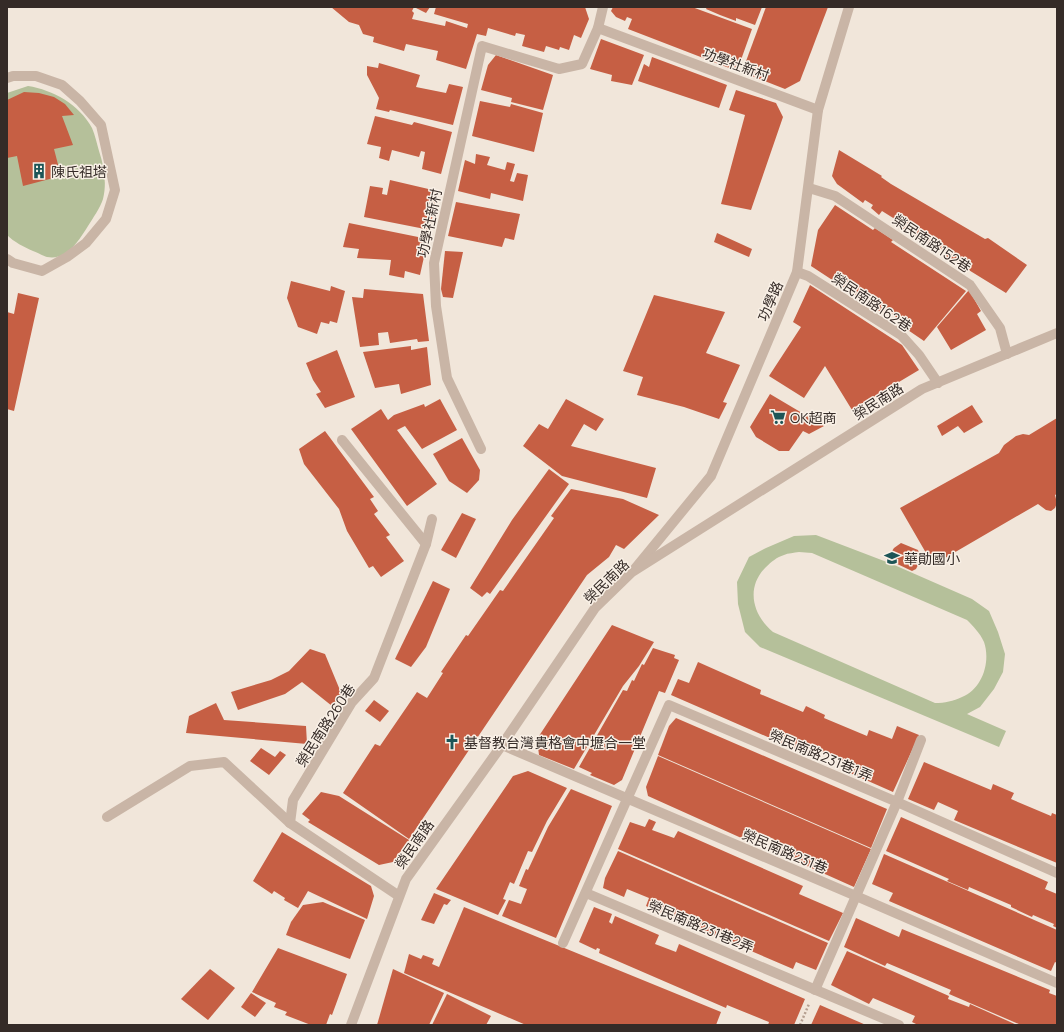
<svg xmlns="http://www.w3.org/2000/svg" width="1064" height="1032" font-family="Manrope,'Noto Sans TC',sans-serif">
	<rect width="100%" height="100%" fill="#f1e6da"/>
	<g fill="#b5c09a" fill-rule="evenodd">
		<path d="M28,86c25,4 51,18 64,42 3,7 5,16 7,23 5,15 8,32 4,48 -3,9 -10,19 -15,27 -9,14 -21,35 -41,31 -4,-1 -10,-5 -14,-6 -9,-4 -19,-9 -26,-16v-142z"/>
		<path d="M816,535l76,29 80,35 17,12 9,21 7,22 -2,18 -9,17 -14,18 -13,7 39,17 -7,16 -239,-100 -15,-15 -7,-28 -1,-22 12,-25 17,-9 28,-12zM799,552l13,1 155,67c6,6 13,13 17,22 7,20 -2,47 -22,55 -9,4 -17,6 -27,6l-162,-71c-20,-17 -28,-44 -7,-65 5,-5 11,-10 18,-12 4,-2 10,-2 15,-3z"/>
	</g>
	<g fill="#c65f44">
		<polygon points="331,7 430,7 426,13 414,7 412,11 414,13 412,19 445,26 446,21 467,28 468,24 434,14 436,7 585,7 589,19 581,38 574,35 569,50 560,47 559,50 546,46 544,52 522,46 525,35 516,33 515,36 488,28 486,36 477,34 466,69 436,60 438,51 406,44 404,51 373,42 374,37 363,34 359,25 349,22"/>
		<polygon points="613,7 692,7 752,29 737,71 628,29 632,19 627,17 625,21 616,17 611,11"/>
		<polygon points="707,7 762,7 755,25 736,18 736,21 720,15 706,9"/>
		<polygon points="766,7 828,7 800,81 785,89 742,72"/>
		<polygon points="601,39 644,55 632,85 611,81 612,75 590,69"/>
		<polygon points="496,55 553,75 543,110 511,102 512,98 481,90 488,65"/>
		<polygon points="652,57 727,85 719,108 638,81 644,64 649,67"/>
		<polygon points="379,63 420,75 416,87 446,93 449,84 463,87 453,125 390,110 389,112 376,109 379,98 367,75 367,66 378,68"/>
		<polygon points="736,90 776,103 783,117 751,210 721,204 745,115 729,110"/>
		<polygon points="24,92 39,93 54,97 65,104 74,115 62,116 73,145 54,149 61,176 23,186 17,156 7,158 7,100"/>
		<polygon points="480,101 510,107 511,104 543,113 534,152 472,136"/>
		<polygon points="375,116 412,125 414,122 452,132 441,174 422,169 425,152 421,151 419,157 392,150 389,161 379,158 381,147 367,144"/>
		<polygon points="839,150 882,176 881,177 891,184 985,239 988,238 1027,265 1006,293 946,256 948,253 931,243 928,246 895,224 898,221 882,211 879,215 871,208 873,205 865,200 863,203 837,184 832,176"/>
		<polygon points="476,154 490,157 487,165 505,170 507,162 515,164 510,181 514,182 517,173 528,175 523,201 491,193 490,199 458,191 465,160 475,164"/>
		<polygon points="390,180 437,191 430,230 364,217 370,186 383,188 382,194 387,195"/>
		<polygon points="456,202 520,214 514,240 505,238 502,247 448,236"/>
		<polygon points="835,205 873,230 875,228 893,240 891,242 966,291 924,341 902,326 905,323 887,311 884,314 811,266 818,230"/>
		<polygon points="349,223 428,239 420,275 405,271 404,278 389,275 391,260 357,258 359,249 343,247"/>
		<polygon points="717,233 752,249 749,257 714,242"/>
		<polygon points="445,251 463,252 453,298 443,297 441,289"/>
		<polygon points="291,281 330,291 331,286 345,291 337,323 330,321 329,324 321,322 317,334 298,327 287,298"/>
		<polygon points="810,285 902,345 919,370 852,410 825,366 804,398 769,376 801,327 793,322"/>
		<polygon points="364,289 423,294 429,341 418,342 417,339 390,343 388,332 378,333 379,345 360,347 352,297 363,298"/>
		<polygon points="969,290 981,311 977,314 986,330 951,350 937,327"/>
		<polygon points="18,293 39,298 14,411 7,409 7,312 14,314"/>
		<polygon points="654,295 725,312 706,353 740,365 723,402 727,403 719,419 684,407 637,395 643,377 623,371"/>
		<polygon points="411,346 411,350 427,347 431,385 401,394 399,384 375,388 363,352"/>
		<polygon points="337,350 355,397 325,408 316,394 321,392 313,380 306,363"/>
		<polygon points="770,394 824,426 809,434 803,431 789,451 779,451 756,437 750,427"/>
		<polygon points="440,399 457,430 422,449 405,426 397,430 437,484 407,506 351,429 381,409 388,420 394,415 424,404 425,407"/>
		<polygon points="566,399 604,419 596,431 584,424 571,446 656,468 647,498 562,476 523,446 539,424 548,429"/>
		<polygon points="972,405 983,422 964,433 958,426 942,436 937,426"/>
		<polygon points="1057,418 1057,494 1055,495 1057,503 1055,508 1051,511 1046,510 1038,504 933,565 900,508 999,453 1004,445 1016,436 1023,434 1029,435"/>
		<polygon points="325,431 374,497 370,499 378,511 374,514 390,535 386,537 404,561 381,577 373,566 369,568 347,531 339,509 304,464 299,449"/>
		<polygon points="462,438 480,470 479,480 467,493 449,481 433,454"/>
		<polygon points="549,469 569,484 490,594 487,592 482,597 470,588 512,520"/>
		<polygon points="571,489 623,499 659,515 624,549 616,545 609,557 587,575 409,839 343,793 375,744 380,746 417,692 427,698 443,673 441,672 466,635 468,636 500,590 503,591 554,518 551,516"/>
		<polygon points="462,513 476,519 456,558 441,550"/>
		<polygon points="901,543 918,550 921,559 916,569 912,571 893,562 888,557 894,548"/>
		<polygon points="433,581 450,589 426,647 411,667 395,659"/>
		<polygon points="612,625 654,642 639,666 623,686 574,769 539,755 537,739"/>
		<polygon points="653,648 675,655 674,658 679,660 665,693 659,691 622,780 614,785 590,775 592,773 579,767 623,690 627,691 632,680 634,681 642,664 644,665"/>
		<polygon points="310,649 325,654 342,695 332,706 302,682 285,694 238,710 231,692 271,680 289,671"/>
		<polygon points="698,662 761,690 760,694 803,712 806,706 825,715 824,718 867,736 869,730 892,739 897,726 919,735 893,792 850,773 854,766 812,747 809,755 671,695 678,679 689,683"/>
		<polygon points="374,700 389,711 380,722 365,711"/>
		<polygon points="216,703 224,720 306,726 307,744 186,733 189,716"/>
		<polygon points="676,718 887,809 871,848 658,755 669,726"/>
		<polygon points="261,748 275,757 280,751 286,755 269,775 250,761"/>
		<polygon points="658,756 871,849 854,887 769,849 774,839 752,830 748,841 648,796 646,787"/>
		<polygon points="924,762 991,790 993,784 1014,793 1011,799 1051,816 1052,813 1057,815 1057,863 954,820 958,811 938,802 934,810 908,799"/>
		<polygon points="528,771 567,788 547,821 532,852 528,851 514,884 510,882 503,899 506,900 498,915 436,889 513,776"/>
		<polygon points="571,789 612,806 556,938 502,916 509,900 521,904 527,889 519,886 526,869 528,870 548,827"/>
		<polygon points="321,792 339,796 409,840 393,862 379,865 308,822 310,820 302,814"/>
		<polygon points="901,817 1048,882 1045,889 1057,894 1057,928 1053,926 1054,924 1033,915 1032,917 1011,907 1011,905 969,887 968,890 947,881 949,879 886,851"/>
		<polygon points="649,819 656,822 652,830 674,838 678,831 803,886 799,894 843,913 829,941 618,849 630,822 645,827"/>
		<polygon points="282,832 371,886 374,896 367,919 308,891 298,908 284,900 285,898 274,891 272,894 253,881"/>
		<polygon points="618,851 828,943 816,970 796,962 793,969 646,906 649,898 627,889 624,897 603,888 605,878"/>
		<polygon points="884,854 1057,930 1057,963 1055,962 1051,971 889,901 893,893 872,884"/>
		<polygon points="434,893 451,900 447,905 444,904 434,924 421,920"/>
		<polygon points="323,902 365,920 350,959 286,935 291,922 303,905"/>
		<polygon points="464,907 721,1012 716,1025 526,1025 404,973 409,954 421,959 423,955 434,959 432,964 439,967"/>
		<polygon points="594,907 612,914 609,922 612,924 615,916 659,935 655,944 676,952 679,944 805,999 794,1025 768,1025 769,1022 727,1005 726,1008 599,953 600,949 597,948 596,950 579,942"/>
		<polygon points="856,918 899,937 902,929 1050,990 1049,993 1057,996 1057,1025 1021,1025 949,994 951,990 887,963 885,966 844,947"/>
		<polygon points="278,948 347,974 332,1015 330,1014 326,1025 311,1025 285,1015 287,1012 274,1007 276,1003 252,992"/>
		<polygon points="847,951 949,996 948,999 969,1007 970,1004 1017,1025 918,1025 912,1022 915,1016 873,998 869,1004 831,985"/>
		<polygon points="210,969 235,988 208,1020 181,999"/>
		<polygon points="393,969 444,993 429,1025 377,1025"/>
		<polygon points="251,993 266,1003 255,1017 241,1007"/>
		<polygon points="447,994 491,1016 486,1025 432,1025"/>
		<polygon points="820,1005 866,1025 811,1025"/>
	</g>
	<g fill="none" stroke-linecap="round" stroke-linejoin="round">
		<polyline stroke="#b59f90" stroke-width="2.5" stroke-dasharray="2 2" stroke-linecap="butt" points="800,1025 809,1004"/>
		<g stroke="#c9b5a6" stroke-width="10">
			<polyline points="598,28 818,110"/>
			<polyline points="7,78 13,76 36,76 62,85 80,101 101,125 115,190 106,219 86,243 67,257 42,271 13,263 7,259"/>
			<polyline points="342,440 426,544"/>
			<polyline points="481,449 447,378 436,306 434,263 482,46 559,69 582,64 598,28 603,7"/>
			<polyline points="502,745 856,896 1057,983"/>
			<polyline points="107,817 190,766 224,762 290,823"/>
			<polyline points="586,893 899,1025"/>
			<polyline points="399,896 290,823 293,800 352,702 374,678 426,544 432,519"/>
			<polyline points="563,943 669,705 897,802 1057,873"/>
			<polyline points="815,990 897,802 921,740"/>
		</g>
		<g stroke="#c9b5a6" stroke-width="10">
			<polyline points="809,188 835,196 970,285 1000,328 1007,354"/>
			<polyline points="797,272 808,276 901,335 919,355 938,383"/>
			<polyline points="634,570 711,476 797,272 818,110 849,7"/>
		</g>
		<polyline stroke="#c9b5a6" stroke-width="10" points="351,1025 406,879 502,745 595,608 632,572 922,389 1057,333"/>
	</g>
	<defs>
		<g id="building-bare" transform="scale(1.2)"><path d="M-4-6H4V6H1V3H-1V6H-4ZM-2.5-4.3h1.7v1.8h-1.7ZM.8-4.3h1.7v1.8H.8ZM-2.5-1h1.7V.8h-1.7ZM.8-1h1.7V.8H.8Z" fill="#1d5557" stroke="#f9f0e6" stroke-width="2.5" paint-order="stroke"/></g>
		<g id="supermarket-bare" transform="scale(1.2)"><path d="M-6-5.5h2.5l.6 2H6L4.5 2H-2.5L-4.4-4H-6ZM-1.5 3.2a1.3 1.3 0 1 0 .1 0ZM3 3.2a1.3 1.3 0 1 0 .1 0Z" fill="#1d5557" stroke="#f9f0e6" stroke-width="2.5" paint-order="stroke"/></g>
		<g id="school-bare" transform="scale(1.2)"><path d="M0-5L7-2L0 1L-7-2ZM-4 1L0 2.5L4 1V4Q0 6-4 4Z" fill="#1d5557" stroke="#f9f0e6" stroke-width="2.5" paint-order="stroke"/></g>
		<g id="church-bare" transform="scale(1.2)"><path d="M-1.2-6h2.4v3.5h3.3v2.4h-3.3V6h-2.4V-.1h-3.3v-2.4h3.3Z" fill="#1d5557" stroke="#f9f0e6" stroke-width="2.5" paint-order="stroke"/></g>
	</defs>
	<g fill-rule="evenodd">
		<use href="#building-bare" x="39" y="171"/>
		<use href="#supermarket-bare" x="778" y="417"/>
		<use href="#school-bare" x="892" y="558"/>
		<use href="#church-bare" x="452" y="742"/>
	</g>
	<g text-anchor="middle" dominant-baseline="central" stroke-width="3" stroke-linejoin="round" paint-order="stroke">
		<g font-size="14" fill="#352b27" stroke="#f9f0e6">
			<text transform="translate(736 64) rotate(20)">功學社新村</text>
			<text transform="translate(429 223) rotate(-78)">功學社新村</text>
			<text transform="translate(932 243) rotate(34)">榮民南路152巷</text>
			<text transform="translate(770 301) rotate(-67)">功學路</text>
			<text transform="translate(872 302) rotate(34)">榮民南路162巷</text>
			<text transform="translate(878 401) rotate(-32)">榮民南路</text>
			<text transform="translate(606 581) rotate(-44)">榮民南路</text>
			<text transform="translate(325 725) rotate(-57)">榮民南路260巷</text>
			<text transform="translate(821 755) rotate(23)">榮民南路231巷1弄</text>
			<text transform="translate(414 844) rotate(-55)">榮民南路</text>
			<text transform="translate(785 851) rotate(23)">榮民南路231巷</text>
			<text transform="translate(701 926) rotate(23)">榮民南路231巷2弄</text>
		</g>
		<g font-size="14" fill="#352b27" stroke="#f9f0e6" text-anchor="start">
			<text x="51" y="171">陳氏祖塔</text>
			<text x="790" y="417">OK超商</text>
			<text x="904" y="558">華勛國小</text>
			<text x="464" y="742">基督教台灣貴格會中壢合一堂</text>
		</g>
	</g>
	<rect width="1064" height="1032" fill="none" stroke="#352b27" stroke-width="16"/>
</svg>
